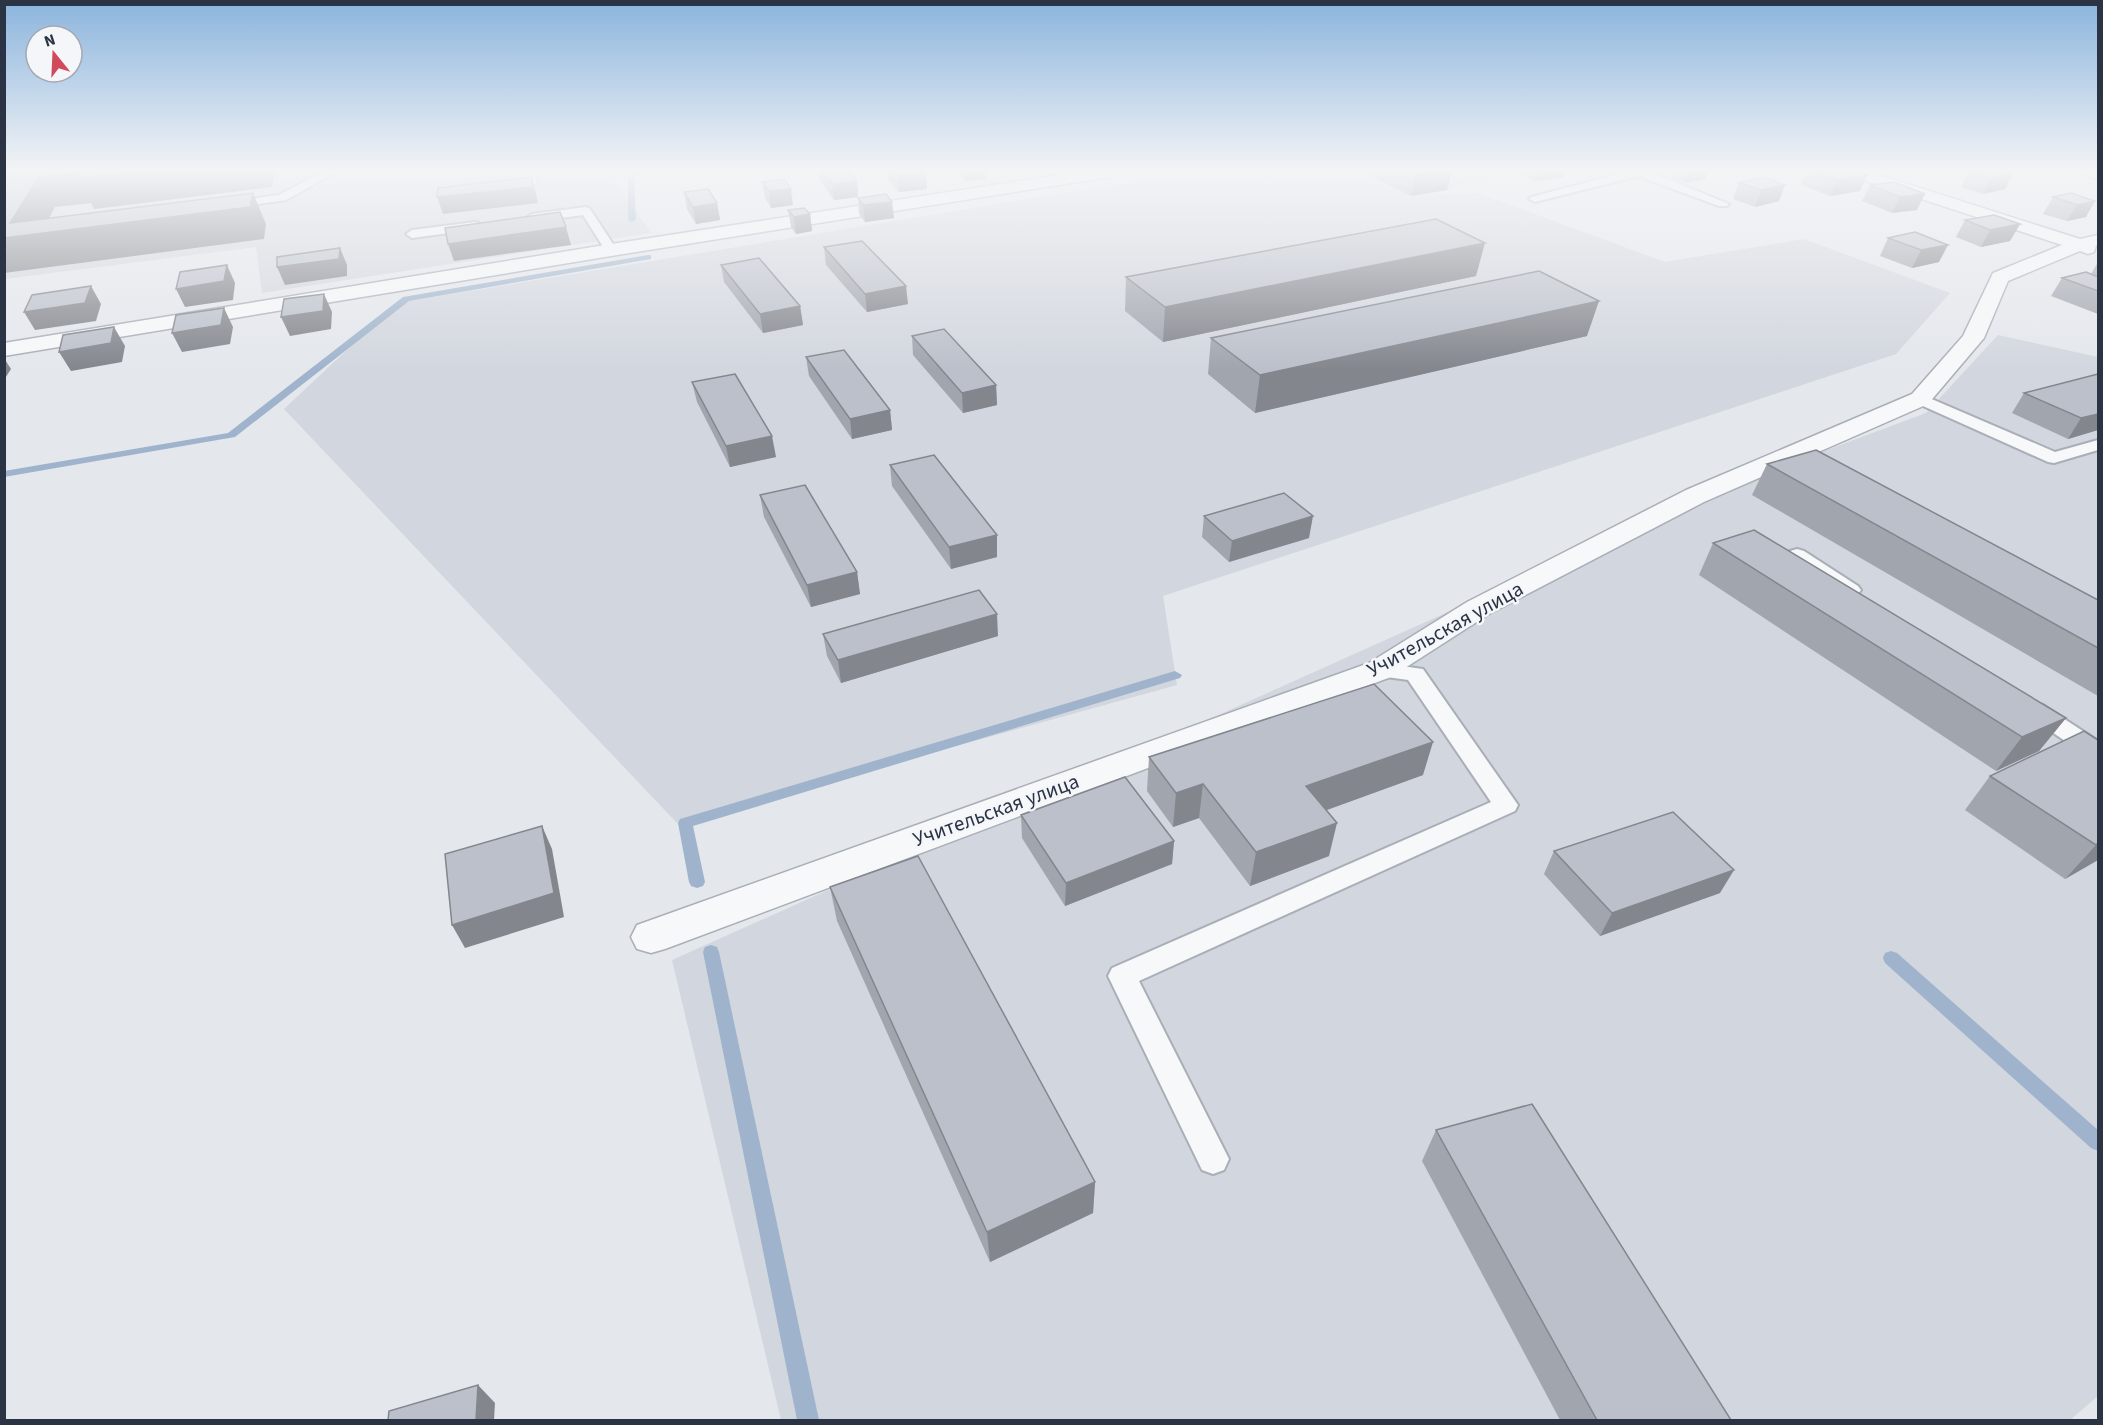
<svg xmlns="http://www.w3.org/2000/svg" width="2103" height="1425" font-family="'Source Sans 3',sans-serif">
	<rect width="100%" height="100%" fill="#e4e7ec"/>
	<g fill="#d2d6de">
		<polygon points="162,171 626,171 614,181 651,233 262,293 256,247 5,279 4,191"/>
		<polygon points="1198,171 1490,171 1502,176 1418,195 1478,193 1665,262 1804,239 1950,293 1896,354 1163,596 1177,685 677,823 284,409 397,303"/>
		<polygon points="1998,335 2098,357 2098,1396 2070,1420 781,1420 672,960 1720,490 1926,413"/>
	</g>
	<g fill="none" stroke-linecap="round" stroke-linejoin="round">
		<g fill="#9fb4cc" fill-rule="evenodd">
			<polygon points="634,171 640,171 634,178 636,220 632,222 628,220 628,178"/>
			<polygon points="648,255 651,255 651,259 409,301 235,437 4,477 4,471 228,433 403,297"/>
			<polygon points="1175,671 1182,675 1180,678 693,826 705,882 703,886 697,888 691,886 689,882 678,823 680,819"/>
			<polygon points="711,945 717,947 719,952 819,1420 797,1420 703,952 705,947"/>
			<polygon points="1891,951 1897,953 2098,1130 2098,1151 2091,1148 1885,963 1883,958 1885,953"/>
		</g>
		<g stroke="#a9aeb7" stroke-width="4">
			<g id="service">
				<polygon points="325,171 338,171 286,200 228,208 222,205 228,202 279,195"/>
				<polygon points="528,171 538,171 536,184 528,184 526,182"/>
				<polygon points="1630,171 1648,171 1729,204 1727,206 1719,206 1638,176 1535,202 1529,199 1531,197"/>
				<polygon points="586,207 590,209 617,250 615,253 607,253 583,215 532,222 526,218 532,214"/>
				<polygon points="475,222 479,223 479,229 412,238 406,234 412,230"/>
				<polygon points="1920,394 2055,452 2098,440 2098,450 2054,463 2048,462 1914,402 1912,399"/>
				<polygon points="1797,549 1804,551 1858,586 1861,590 1858,594 1844,594 1790,559 1787,555 1790,551"/>
				<polygon points="1380,663 1423,669 1518,805 1515,811 1139,981 1229,1159 1224,1170 1213,1174 1202,1170 1108,976 1112,968 1491,802 1408,680 1372,675 1369,670 1372,665"/>
				<polygon points="2035,703 2043,705 2098,741 2098,760 2090,758 2027,715 2024,710 2027,705"/>
			</g>
		</g>
		<g stroke="#a9aeb7" stroke-width="3">
			<g id="minor">
				<polygon points="1084,171 1123,171 1115,176 611,256 4,356 4,343 611,244"/>
				<polygon points="1843,171 1867,171 2080,239 2098,235 2098,245 2096,246 2094,252 2088,254 2080,251 2008,281 1984,338 1928,404 1704,502 1489,614 1391,677 665,949 651,953 637,949 631,937 637,925 1369,663 1467,602 1686,490 1912,394 1963,336 1993,273 2062,245 1845,174"/>
				<polygon points="2079,171 2098,171 2098,179 2081,174"/>
			</g>
		</g>
		<use href="#service" fill="#f7f8fa" fill-rule="evenodd"/>
		<use href="#minor" fill="#f7f8fa" fill-rule="evenodd"/>
	</g>
	<g fill="#a1a5ae">
		<polygon points="819,171 849,171 857,181 858,197 834,200 820,180"/>
		<polygon points="886,171 924,171 927,189 899,192 887,179"/>
		<polygon points="956,171 985,171 986,179 966,181"/>
		<polygon points="1361,171 1452,171 1447,190 1411,196"/>
		<polygon points="1513,171 1565,171 1564,177 1536,181"/>
		<polygon points="1673,171 1707,171 1705,179 1685,183 1671,177"/>
		<polygon points="1807,171 1856,171 1860,191 1830,196 1801,185"/>
		<polygon points="1969,171 2006,171 2005,189 1983,194 1961,187"/>
		<polygon points="762,182 793,205 771,208 765,198"/>
		<polygon points="1894,182 1917,210 1892,213 1862,201 1870,185"/>
		<polygon points="1739,183 1785,185 1779,201 1755,207 1733,199"/>
		<polygon points="684,192 717,203 720,220 696,224 687,209"/>
		<polygon points="2071,193 2086,217 2067,221 2043,214 2053,197"/>
		<polygon points="858,198 894,218 865,222 859,214"/>
		<polygon points="788,210 810,214 812,231 796,234 791,227"/>
		<polygon points="1965,220 2020,224 2010,241 1981,247 1956,237"/>
		<polygon points="1915,232 1939,262 1912,268 1880,256 1888,238"/>
		<polygon points="824,247 908,304 867,312 826,265"/>
		<polygon points="2098,262 2098,314 2051,296 2062,278 2091,274"/>
		<polygon points="721,265 800,306 803,325 763,333 724,282"/>
		<polygon points="1476,276 1163,342 1125,311 1126,277"/>
		<polygon points="912,336 996,385 997,405 963,413 913,355"/>
		<polygon points="1587,336 1255,413 1208,374 1211,338"/>
		<polygon points="806,357 890,410 892,430 852,439 809,376"/>
		<polygon points="2098,374 2098,430 2068,439 2012,413 2024,393"/>
		<polygon points="692,382 776,457 730,467 697,402"/>
		<polygon points="1767,464 2098,600 2098,696 1752,495"/>
		<polygon points="890,465 997,557 951,569 892,486"/>
		<polygon points="760,495 857,572 860,594 811,607 764,517"/>
		<polygon points="1204,516 1309,538 1229,562 1202,537"/>
		<polygon points="1713,543 2066,718 2039,751 1996,771 1699,575"/>
		<polygon points="823,634 998,636 841,683 827,656"/>
		<polygon points="2098,740 2098,860 2065,879 1965,810 1990,776"/>
		<polygon points="1149,757 1423,775 1327,810 1329,856 1250,886 1199,818 1173,827 1147,791"/>
		<polygon points="1021,815 1174,841 1172,864 1065,906 1022,838"/>
		<polygon points="1554,851 1720,893 1600,936 1544,874"/>
		<polygon points="830,887 1095,1182 1093,1213 990,1262 837,921"/>
		<polygon points="1436,1130 1731,1420 1560,1420 1422,1161"/>
	</g>
	<g fill="#83868d">
		<polygon points="141,171 275,171 272,187 94,209 91,203 55,207 41,233 253,193 266,224 264,239 4,273 4,238 10,223 39,177 82,172"/>
		<polygon points="965,171 985,171 986,179 966,181"/>
		<polygon points="1027,171 1040,171 1027,173"/>
		<polygon points="1426,171 1452,171 1447,190 1411,196 1416,173"/>
		<polygon points="1539,171 1565,171 1564,177 1536,181"/>
		<polygon points="1689,171 1707,171 1705,179 1685,183"/>
		<polygon points="926,173 927,189 899,192 898,176"/>
		<polygon points="2014,173 2005,189 1983,194 1991,178"/>
		<polygon points="1867,175 1860,191 1830,196 1837,180"/>
		<polygon points="532,177 538,203 443,214 437,197"/>
		<polygon points="857,181 858,197 834,200 832,184"/>
		<polygon points="1785,185 1779,201 1755,207 1761,190"/>
		<polygon points="791,189 793,205 771,208 769,191"/>
		<polygon points="1925,194 1917,210 1892,213 1900,197"/>
		<polygon points="2095,201 2086,217 2067,221 2077,205"/>
		<polygon points="892,202 894,218 865,222 863,205"/>
		<polygon points="717,203 720,220 696,224 693,207"/>
		<polygon points="810,214 812,231 796,234 794,217"/>
		<polygon points="2020,224 2010,241 1981,247 1990,230"/>
		<polygon points="566,227 571,245 454,261 448,244"/>
		<polygon points="1485,243 1476,276 1163,342 1165,307"/>
		<polygon points="1948,245 1939,262 1912,268 1921,250"/>
		<polygon points="340,248 347,265 347,276 285,285 277,267"/>
		<polygon points="227,265 235,283 233,300 185,307 176,289"/>
		<polygon points="91,286 101,304 96,321 35,330 24,312"/>
		<polygon points="906,286 908,304 867,312 865,294"/>
		<polygon points="324,294 332,312 331,329 290,336 281,317"/>
		<polygon points="1599,301 1587,336 1255,413 1260,375"/>
		<polygon points="800,306 803,325 763,333 760,314"/>
		<polygon points="224,308 233,327 230,344 182,352 172,333"/>
		<polygon points="114,327 125,346 122,362 71,371 59,352"/>
		<polygon points="4,358 11,369 4,380"/>
		<polygon points="996,385 997,405 963,413 962,393"/>
		<polygon points="890,410 892,430 852,439 850,419"/>
		<polygon points="2098,414 2098,430 2068,439 2081,418"/>
		<polygon points="772,436 776,457 730,467 726,446"/>
		<polygon points="1313,516 1309,538 1229,562 1232,541"/>
		<polygon points="997,535 997,557 951,569 949,547"/>
		<polygon points="857,572 860,594 811,607 807,585"/>
		<polygon points="997,614 998,636 841,683 838,660"/>
		<polygon points="2066,718 2039,751 1996,771 2022,737"/>
		<polygon points="1433,742 1423,775 1299,820 1306,786"/>
		<polygon points="1203,784 1199,818 1173,827 1176,793"/>
		<polygon points="1337,823 1329,856 1250,886 1256,852"/>
		<polygon points="542,826 552,849 564,917 465,948 452,925"/>
		<polygon points="1174,841 1172,864 1065,906 1066,883"/>
		<polygon points="2098,843 2098,860 2065,879 2096,845"/>
		<polygon points="1734,870 1720,893 1600,936 1612,913"/>
		<polygon points="1095,1182 1093,1213 990,1262 987,1232"/>
		<polygon points="478,1385 495,1403 494,1420 476,1420"/>
	</g>
	<g fill="#bbc0ca" stroke="#83868d" stroke-width="1.5">
		<polygon points="4,171 141,171 78,178 82,172 39,177 10,223 253,193 250,207 4,238"/>
		<polygon points="823,171 849,171 857,181 832,184"/>
		<polygon points="893,171 924,171 926,173 898,176"/>
		<polygon points="1813,171 1856,171 1867,175 1837,180"/>
		<polygon points="1969,171 2006,171 2014,173 1991,178"/>
		<polygon points="532,177 533,187 437,197 438,188"/>
		<polygon points="1763,177 1785,185 1761,190 1739,183"/>
		<polygon points="784,179 791,189 769,191 762,182"/>
		<polygon points="1894,182 1925,194 1900,197 1870,185"/>
		<polygon points="708,189 717,203 693,207 684,192"/>
		<polygon points="2071,193 2095,201 2077,205 2053,197"/>
		<polygon points="886,194 892,202 863,205 858,198"/>
		<polygon points="804,208 810,214 794,217 788,210"/>
		<polygon points="560,212 566,227 448,244 445,228"/>
		<polygon points="1994,215 2020,224 1990,230 1965,220"/>
		<polygon points="1436,219 1485,243 1165,307 1126,277"/>
		<polygon points="1915,232 1948,245 1921,250 1888,238"/>
		<polygon points="862,241 906,286 865,294 824,247"/>
		<polygon points="340,248 339,259 277,267 277,257"/>
		<polygon points="759,258 800,306 760,314 721,265"/>
		<polygon points="227,265 224,281 176,289 180,272"/>
		<polygon points="1539,271 1599,301 1260,375 1211,338"/>
		<polygon points="2086,272 2098,277 2098,291 2062,278"/>
		<polygon points="91,286 85,303 24,312 32,295"/>
		<polygon points="324,294 323,311 281,317 284,299"/>
		<polygon points="224,308 221,325 172,333 176,315"/>
		<polygon points="114,327 111,343 59,352 63,335"/>
		<polygon points="944,329 996,385 962,393 912,336"/>
		<polygon points="844,350 890,410 850,419 806,357"/>
		<polygon points="735,374 772,436 726,446 692,382"/>
		<polygon points="2098,374 2098,414 2081,418 2024,393"/>
		<polygon points="1816,450 2098,600 2098,648 1767,464"/>
		<polygon points="934,455 997,535 949,547 890,465"/>
		<polygon points="805,485 857,572 807,585 760,495"/>
		<polygon points="1284,493 1313,516 1232,541 1204,516"/>
		<polygon points="1754,530 2066,718 2022,737 1713,543"/>
		<polygon points="979,590 997,614 838,660 823,634"/>
		<polygon points="1374,684 1433,742 1306,786 1337,823 1256,852 1203,784 1176,793 1149,757"/>
		<polygon points="2084,731 2098,740 2098,843 2096,845 1990,776"/>
		<polygon points="1125,777 1174,841 1066,883 1021,815"/>
		<polygon points="1673,812 1734,870 1612,913 1554,851"/>
		<polygon points="542,826 554,893 452,925 445,854"/>
		<polygon points="918,856 1095,1182 987,1232 830,887"/>
		<polygon points="1532,1104 1731,1420 1597,1420 1436,1130"/>
		<polygon points="478,1385 476,1420 388,1420 389,1411"/>
	</g>
	<linearGradient id="sky" x2="0" y2="1"><stop stop-color="#8bb4dd"/><stop offset="0.46" stop-color="#f3f4f6"/><stop offset="1" stop-color="#f3f4f6" stop-opacity="0"/></linearGradient>
	<rect width="2103" height="370" fill="url(#sky)"/>
	<g text-anchor="middle" dominant-baseline="central" stroke-width="5" stroke-linejoin="round" paint-order="stroke">
		<g font-size="21" fill="#2b3445" stroke="#f4f6f9">
			<text transform="translate(1445 629) rotate(-29)">Учительская улица</text>
			<text transform="translate(996 810) rotate(-20)">Учительская улица</text>
		</g>
	</g>
	<rect width="2103" height="1425" fill="none" stroke="#2b3445" stroke-width="12"/>
	<g transform="translate(54 54) rotate(342)"><circle r="28" fill="#f4f6f9" stroke="#a4a8b1" stroke-width="1.5"/>
	<path d="M0-4.5L10 22L0 15L-10 22Z" fill="#d1495b"/>
	<text y="-9" font-size="16" font-weight="bold" text-anchor="middle" fill="#2b3445">N</text>
	</g>
</svg>
